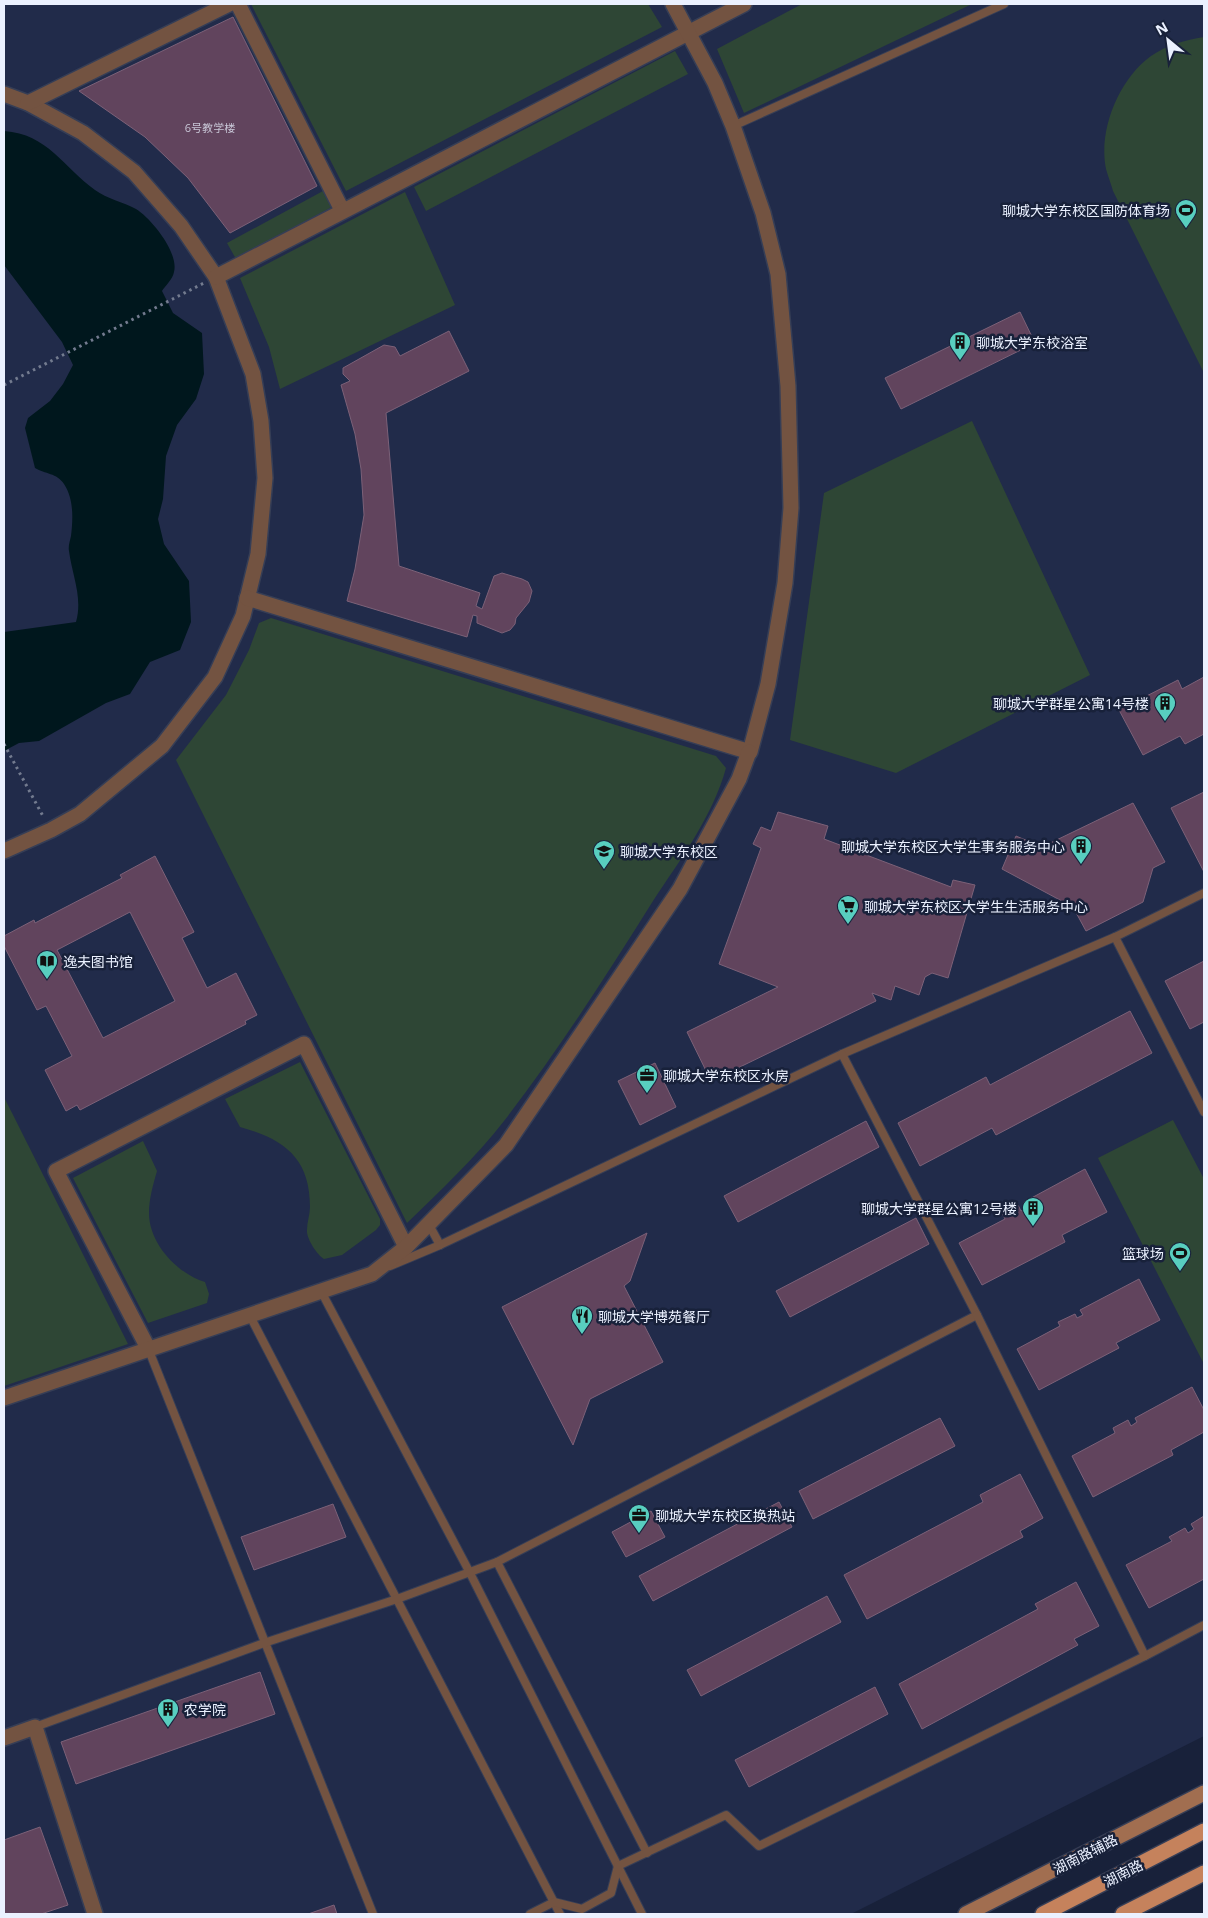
<svg xmlns="http://www.w3.org/2000/svg" width="1208" height="1918" font-family="'Open Sans','Noto Sans SC',sans-serif">
	<rect width="100%" height="100%" fill="#18213a"/>
	<polygon fill="#212b4a" points="4,4 1204,4 1204,1736 851,1914 4,1914"/>
	<g fill="#2e4635">
		<polygon points="251,4 648,4 662,27 346,191"/>
		<polygon points="802,4 972,4 744,113 717,49"/>
		<path d="M1204,37v336l-91,-182c-2,-7 -5,-15 -7,-22 -8,-39 13,-90 45,-113 16,-11 34,-16 53,-19z"/>
		<polygon points="675,51 688,74 426,211 414,187"/>
		<polygon points="323,191 332,207 236,259 227,243"/>
		<polygon points="405,192 455,305 280,389 269,347 240,278"/>
		<polygon points="972,421 1090,675 896,773 790,740 824,493"/>
		<path d="M271,618l445,138 10,12c-13,48 -46,92 -73,133 -47,75 -95,150 -149,220 -28,36 -64,70 -97,102l-231,-463 50,-65 23,-45 10,-27z"/>
		<path d="M300,1062l80,157v6l-4,5 -34,25 -18,4c-7,-4 -18,-21 -17,-29 0,-8 3,-16 3,-23 0,-49 -26,-68 -70,-80l-15,-28z"/>
		<polygon points="4,1097 128,1344 4,1386"/>
		<polygon points="1173,1120 1204,1179 1204,1364 1098,1158"/>
		<path d="M143,1141l14,30c-4,14 -8,28 -8,42 0,31 29,61 56,69l4,12 -2,9 -59,20 -75,-145z"/>
	</g>
	<path fill="#00171d" d="M4,131c44,3 59,36 91,59 12,9 28,12 41,19 16,10 43,44 38,63 -1,7 -9,14 -12,19l11,22 29,20 2,41 -8,25 -19,26 -11,31 -3,43 -5,20 6,25 25,37 2,41 -11,28 -30,12 -20,32 -24,9 -67,38 -20,2 -15,8v-119l72,-10c7,-25 -4,-47 -7,-71 -1,-5 1,-10 2,-15 2,-17 3,-37 -7,-52 -7,-11 -19,-10 -29,-16l-10,-40 3,-10 22,-17 13,-17 10,-19 -11,-23 -58,-77z"/>
	<g fill="#61445d" stroke="#7c6178" fill-rule="evenodd">
		<polygon points="233,17 317,186 230,233 188,178 145,137 79,91"/>
		<polygon points="1020,312 1035,343 901,409 885,378"/>
		<polygon points="449,331 469,371 386,413 399,566 480,593 476,606 482,609 494,576 502,573 522,579 528,582 532,591 529,602 516,618 515,624 510,630 502,633 477,623 477,616 473,615 467,637 347,601 355,569 364,515 361,469 355,434 341,385 350,381 343,374 343,368 384,345 395,347 400,356"/>
		<polygon points="1204,677 1204,734 1185,744 1180,736 1143,755 1119,710 1178,680 1182,689"/>
		<polygon points="1204,792 1204,872 1171,808"/>
		<polygon points="1133,803 1165,862 1153,868 1143,902 1086,931 1073,907 1002,869 1016,836 1042,847"/>
		<polygon points="778,812 828,826 824,839 951,887 953,880 975,885 948,978 932,973 925,977 919,995 895,986 891,1000 872,993 876,1001 711,1081 687,1032 778,987 719,964 761,848 753,844 761,827 771,831"/>
		<path d="M155,856l39,76 -12,6 25,50 29,-15 21,42 -12,6 1,3 -166,86 -3,-5 -11,6 -21,-41 27,-14 -26,-50 -9,4 -33,-64v-10l30,-16 1,3 87,-45 -2,-3zM130,912l45,89 -72,37 -46,-88z"/>
		<polygon points="1204,961 1204,1022 1190,1029 1165,981"/>
		<polygon points="1130,1011 1152,1053 996,1135 992,1128 920,1166 898,1123 986,1077 990,1085"/>
		<polygon points="655,1063 676,1107 640,1125 618,1081"/>
		<polygon points="866,1121 879,1147 738,1222 724,1196"/>
		<polygon points="1085,1169 1107,1212 1062,1235 1065,1242 982,1285 959,1243 1005,1219 1002,1213 1018,1205 1021,1211 1027,1208 1024,1202"/>
		<polygon points="916,1218 929,1244 790,1317 776,1291"/>
		<polygon points="647,1233 630,1281 624,1286 663,1362 590,1399 573,1445 502,1307"/>
		<polygon points="1139,1279 1160,1320 1116,1343 1119,1348 1039,1390 1017,1349 1060,1326 1058,1322 1075,1314 1077,1318 1083,1315 1080,1310"/>
		<polygon points="1192,1387 1204,1410 1204,1432 1171,1450 1173,1455 1093,1497 1072,1456 1115,1433 1113,1428 1128,1420 1131,1426 1137,1422 1135,1418"/>
		<polygon points="940,1418 955,1446 813,1519 799,1491"/>
		<polygon points="1020,1474 1043,1518 1020,1531 1023,1537 867,1619 844,1575 983,1502 980,1495"/>
		<polygon points="779,1502 792,1527 653,1601 639,1576"/>
		<polygon points="333,1504 346,1537 254,1570 241,1537"/>
		<polygon points="651,1511 665,1537 626,1557 612,1532"/>
		<polygon points="1204,1516 1204,1579 1149,1608 1126,1565 1172,1541 1169,1537 1185,1528 1188,1533 1194,1529 1191,1524"/>
		<polygon points="1076,1582 1099,1626 1074,1639 1078,1645 922,1729 899,1684 1038,1609 1035,1604"/>
		<polygon points="827,1596 841,1622 701,1696 687,1670"/>
		<polygon points="260,1672 275,1714 76,1784 61,1742"/>
		<polygon points="875,1687 888,1714 749,1787 735,1760"/>
		<polygon points="40,1827 68,1905 41,1914 4,1914 4,1840"/>
		<polygon points="334,1905 337,1914 308,1914"/>
	</g>
	<g fill="none" stroke-linecap="round" stroke-linejoin="round">
		<g stroke="#363e56" stroke-width="10">
			<g id="lane">
				<polyline points="733,126 1004,4"/>
				<polyline points="1115,937 1204,1112"/>
				<polyline points="428,1223 440,1245"/>
				<polyline points="390,1266 440,1245 842,1054 1115,937 1204,893"/>
				<polyline points="322,1293 470,1573 642,1914"/>
				<polyline points="250,1316 560,1914"/>
				<polyline points="148,1348 373,1914"/>
				<polyline points="497,1562 647,1853"/>
				<polyline points="1145,1656 1204,1625"/>
				<polyline points="35,1727 264,1643 397,1599 497,1562 977,1315 842,1054"/>
				<polyline points="530,1914 554,1902 582,1909 611,1893 618,1866 726,1815 759,1846 1145,1656 977,1315"/>
			</g>
		</g>
		<g stroke="#363e56" stroke-width="18">
			<g id="street">
				<polyline points="238,4 342,210"/>
				<polyline points="4,94 28,103 83,133 134,172 181,226 216,277 253,374 261,421 265,478 258,554 243,616 215,677 162,746 80,814 51,830 4,851"/>
				<polyline points="28,103 229,4"/>
				<polyline points="216,277 744,4"/>
				<polyline points="247,598 750,752 768,684 785,583 791,508 788,386 778,274 763,213 733,126 715,83 673,4"/>
				<polyline points="148,1348 56,1171 304,1044 406,1247"/>
				<polyline points="4,1398 372,1274 406,1247 506,1145 680,889 739,779 749,752"/>
				<polyline points="4,1738 35,1727 95,1914"/>
			</g>
		</g>
		<g stroke="#363e56" stroke-width="18">
			<polyline id="secondary" points="966,1914 1204,1793"/>
		</g>
		<g stroke="#363e56" stroke-width="18">
			<g id="primary">
				<polyline points="1043,1914 1204,1831"/>
				<polyline points="1123,1914 1204,1873"/>
			</g>
		</g>
		<g stroke="#737b8f" stroke-width="3" stroke-dasharray="2.5 4" stroke-linecap="butt">
			<polyline points="4,385 204,283"/>
			<polyline points="4,744 44,818"/>
		</g>
		<use href="#lane" stroke="#735341" stroke-width="8"/>
		<use href="#street" stroke="#735341" stroke-width="15"/>
		<use href="#secondary" stroke="#a16e50" stroke-width="15"/>
		<use href="#primary" stroke="#c5825c" stroke-width="15"/>
	</g>
	<defs>
		<g id="stadium-pin" transform="scale(1.125)"><path d="M0 17L-7.5 6A9.5 9.5 0 1 1 7.5 6Z" fill="#58cebf" stroke="#18213a"/><path d="M0-5a6.5 5 0 1 0 0 10a6.5 5 0 1 0 0-10ZM-3.5-1.8h7v3.6h-7Z" fill="#111"/></g>
		<g id="building-pin" transform="scale(1.125)"><path d="M0 17L-7.5 6A9.5 9.5 0 1 1 7.5 6Z" fill="#58cebf" stroke="#18213a"/><path d="M-4-6H4V6H1V3H-1V6H-4ZM-2.5-4.3h1.7v1.8h-1.7ZM.8-4.3h1.7v1.8H.8ZM-2.5-1h1.7V.8h-1.7ZM.8-1h1.7V.8H.8Z" fill="#111"/></g>
		<g id="university-pin" transform="scale(1.125)"><path d="M0 17L-7.5 6A9.5 9.5 0 1 1 7.5 6Z" fill="#58cebf" stroke="#18213a"/><path d="M0-5L7-2L0 1L-7-2ZM-4 1L0 2.5L4 1V4Q0 6-4 4Z" fill="#111"/></g>
		<g id="supermarket-pin" transform="scale(1.125)"><path d="M0 17L-7.5 6A9.5 9.5 0 1 1 7.5 6Z" fill="#58cebf" stroke="#18213a"/><path d="M-6-5.5h2.5l.6 2H6L4.5 2H-2.5L-4.4-4H-6ZM-1.5 3.2a1.3 1.3 0 1 0 .1 0ZM3 3.2a1.3 1.3 0 1 0 .1 0Z" fill="#111"/></g>
		<g id="library-pin" transform="scale(1.125)"><path d="M0 17L-7.5 6A9.5 9.5 0 1 1 7.5 6Z" fill="#58cebf" stroke="#18213a"/><path d="M-6-4Q-3-5.5-.7-3.5V5Q-3 3-6 4ZM6-4Q3-5.5 .7-3.5V5Q3 3 6 4Z" fill="#111"/></g>
		<g id="office-pin" transform="scale(1.125)"><path d="M0 17L-7.5 6A9.5 9.5 0 1 1 7.5 6Z" fill="#58cebf" stroke="#18213a"/><path d="M-6-3h4V-5.5h4V-3h4V5H-6ZM-1-4.5V-3h2v-1.5ZM-6 0V1H6V0Z" fill="#111"/></g>
		<g id="restaurant-pin" transform="scale(1.125)"><path d="M0 17L-7.5 6A9.5 9.5 0 1 1 7.5 6Z" fill="#58cebf" stroke="#18213a"/><path d="M-5-6h1v4h1v-4h1v4h1v-4h1v5L-1.5 .5V6h-2V.5L-5-1ZM5-6V6H3V1.5H1.5Q1.5-4 5-6Z" fill="#111"/></g>
	</defs>
	<g fill-rule="evenodd">
		<use href="#stadium-pin" x="1186" y="210"/>
		<use href="#building-pin" x="960" y="342"/>
		<use href="#building-pin" x="1165" y="703"/>
		<use href="#building-pin" x="1081" y="846"/>
		<use href="#university-pin" x="604" y="851"/>
		<use href="#supermarket-pin" x="848" y="906"/>
		<use href="#library-pin" x="47" y="961"/>
		<use href="#office-pin" x="647" y="1075"/>
		<use href="#building-pin" x="1033" y="1208"/>
		<use href="#stadium-pin" x="1180" y="1253"/>
		<use href="#restaurant-pin" x="582" y="1316"/>
		<use href="#office-pin" x="639" y="1515"/>
		<use href="#building-pin" x="168" y="1709"/>
	</g>
	<g text-anchor="middle" dominant-baseline="central" stroke-width="5" stroke-linejoin="round" paint-order="stroke">
		<g font-size="11" fill="#c8c6d6">
			<text x="210" y="127">6号教学楼</text>
		</g>
		<g font-size="14" fill="#ebf1ff" stroke="#18213a" text-anchor="start">
			<text x="1170" y="210" text-anchor="end">聊城大学东校区国防体育场</text>
			<text x="976" y="342">聊城大学东校浴室</text>
			<text x="1149" y="703" text-anchor="end">聊城大学群星公寓14号楼</text>
			<text x="1065" y="846" text-anchor="end">聊城大学东校区大学生事务服务中心</text>
			<text x="620" y="851">聊城大学东校区</text>
			<text x="864" y="906">聊城大学东校区大学生生活服务中心</text>
			<text x="63" y="961">逸夫图书馆</text>
			<text x="663" y="1075">聊城大学东校区水房</text>
			<text x="1017" y="1208" text-anchor="end">聊城大学群星公寓12号楼</text>
			<text x="1164" y="1253" text-anchor="end">篮球场</text>
			<text x="598" y="1316">聊城大学博苑餐厅</text>
			<text x="655" y="1515">聊城大学东校区换热站</text>
			<text x="184" y="1709">农学院</text>
		</g>
		<g font-size="14" fill="#ebf1ff" stroke="#18213a">
			<text transform="translate(1085 1854) rotate(-27)">湖南路辅路</text>
			<text transform="translate(1123 1873) rotate(-27)">湖南路</text>
		</g>
	</g>
	<rect width="1208" height="1918" fill="none" stroke="#ebf1ff" stroke-width="10"/>
	<g transform="translate(1168 40) rotate(331)" stroke="#18213a" stroke-width="4" paint-order="stroke">
	<path d="M0-4L9 19L0 12L-9 19Z" fill="#ebf1ff"/>
	<text y="-8" font-size="14" font-weight="bold" text-anchor="middle" fill="#ebf1ff">N</text>
	</g>
</svg>
